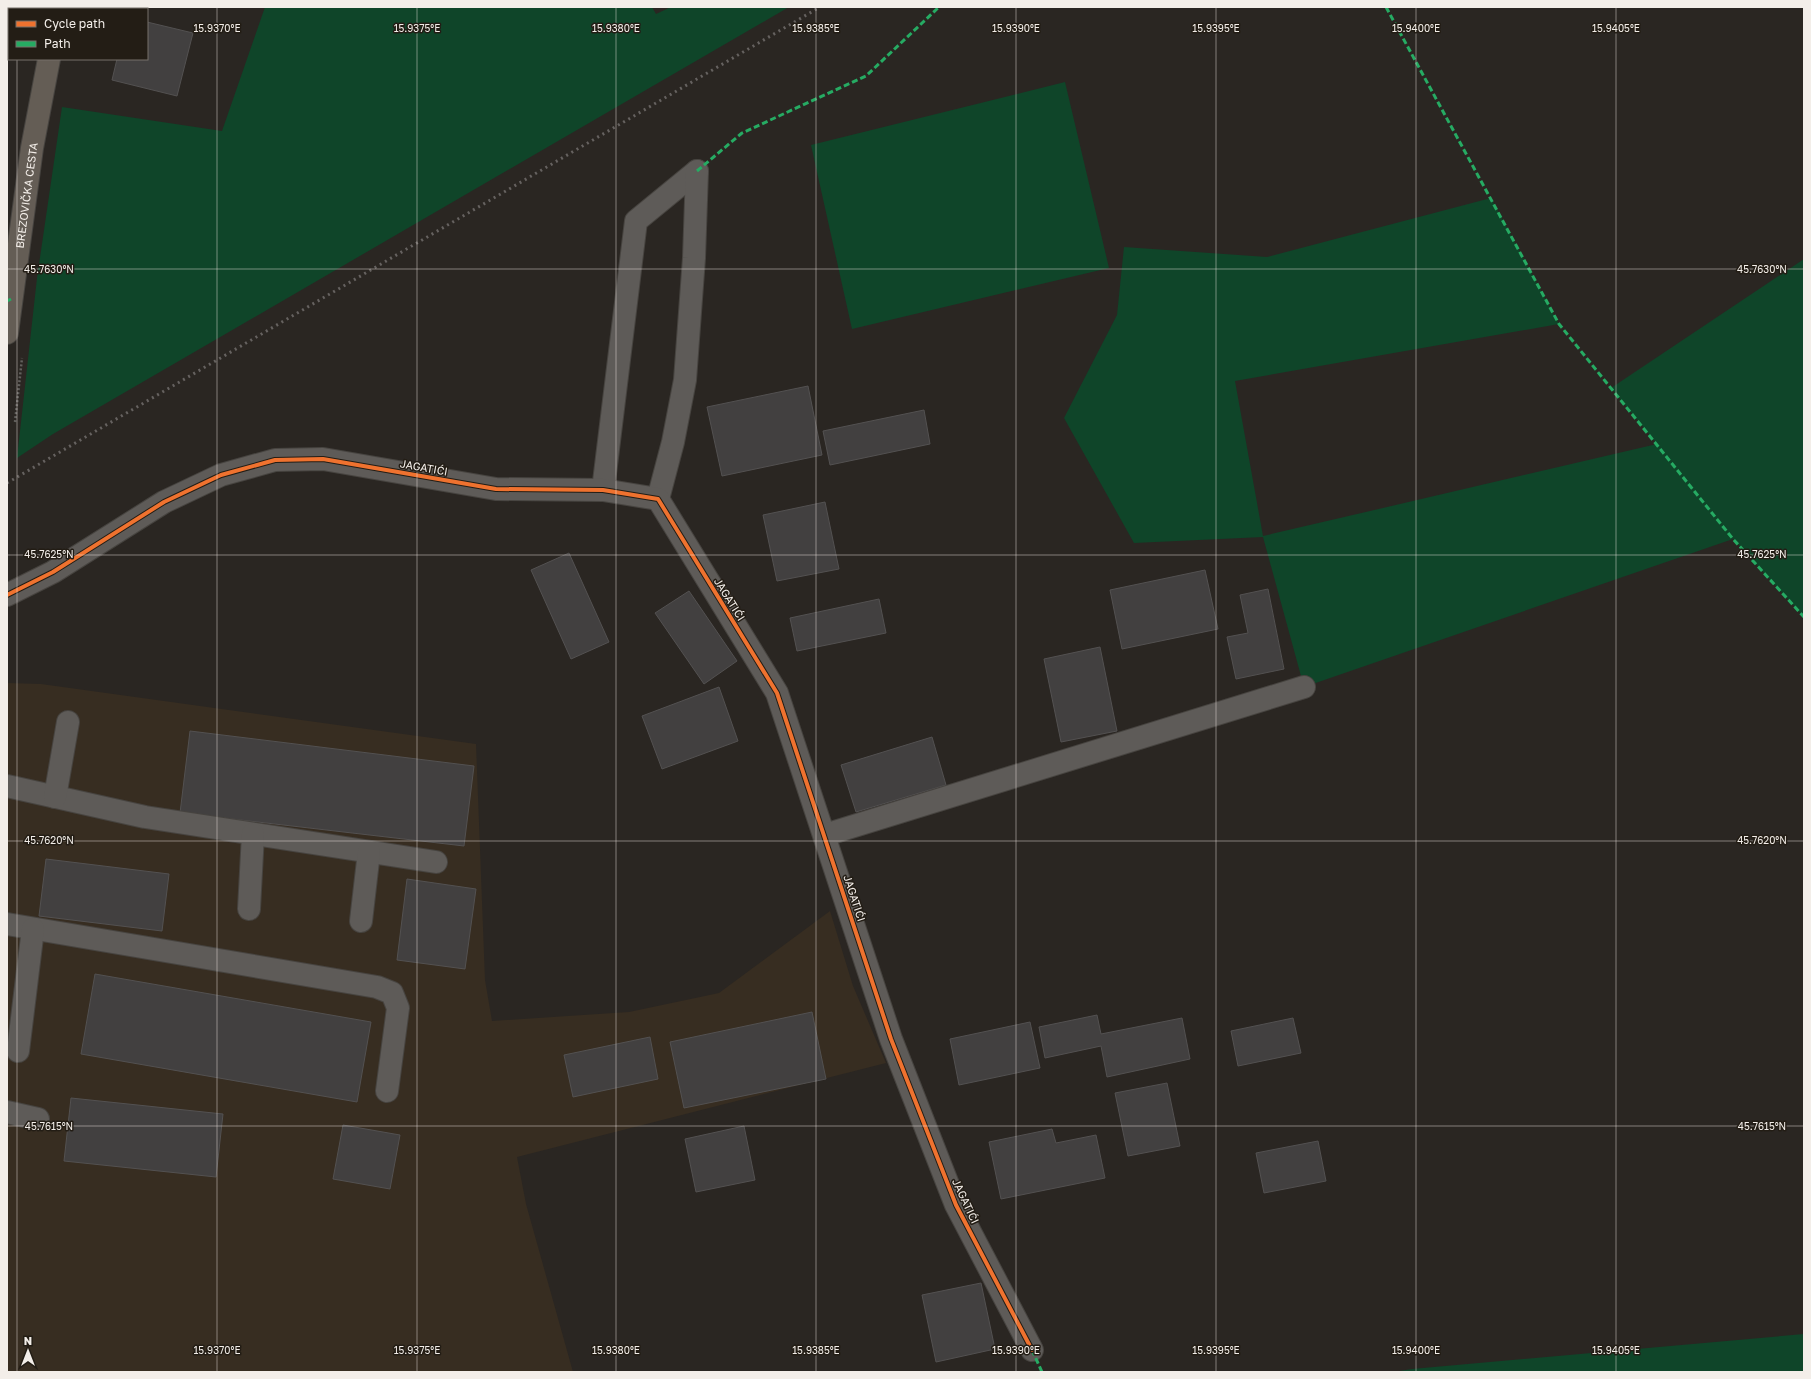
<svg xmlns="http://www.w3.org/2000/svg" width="1811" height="1379" font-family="'Golos Text',sans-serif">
	<rect width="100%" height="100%" fill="#2a2622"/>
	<polygon fill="#372d21" points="7,683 41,684 476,744 485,980 492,1021 629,1012 719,993 830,911 853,986 886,1063 517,1157 526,1204 573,1372 7,1372"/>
	<g fill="#0f4529">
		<polygon points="265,7 652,7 656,14 671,7 789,7 53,434 17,458 37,278 62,107 222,131"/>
		<polygon points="1065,82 1109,268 852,329 811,145"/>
		<polygon points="1491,198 1559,324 1235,381 1263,536 1657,444 1611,388 1804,259 1804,617 1733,539 1304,687 1263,537 1134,543 1064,418 1117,315 1124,247 1267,257"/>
		<polygon points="1804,1334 1804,1372 1393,1372 1412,1369"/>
	</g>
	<g fill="#424040" stroke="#535151">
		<polygon points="147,22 193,33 177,96 112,80 117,59 147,59"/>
		<polygon points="808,386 822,455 722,476 707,407"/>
		<polygon points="924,410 930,444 830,465 823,431"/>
		<polygon points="825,502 839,569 777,581 763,515"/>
		<polygon points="569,553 609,642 571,659 531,570"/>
		<polygon points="1205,570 1218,629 1122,649 1110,590"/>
		<polygon points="1268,589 1284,669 1236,679 1227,637 1248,633 1240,595"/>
		<polygon points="689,591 737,661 704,684 655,613"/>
		<polygon points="879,599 886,633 797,651 790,618"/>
		<polygon points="1100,647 1117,731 1061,742 1044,659"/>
		<polygon points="719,687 738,741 662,769 642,716"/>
		<polygon points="190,731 474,766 464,846 180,813"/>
		<polygon points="932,737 946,785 856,812 841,765"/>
		<polygon points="46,859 169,874 162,931 39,916"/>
		<polygon points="407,879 476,889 465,969 397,960"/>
		<polygon points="95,974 371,1022 357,1102 81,1054"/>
		<polygon points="812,1012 826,1079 684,1108 670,1042"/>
		<polygon points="1097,1015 1101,1034 1182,1018 1190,1059 1107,1077 1101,1046 1045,1058 1039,1027"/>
		<polygon points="1293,1018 1301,1053 1238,1066 1231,1031"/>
		<polygon points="1030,1022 1040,1068 959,1085 950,1039"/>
		<polygon points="650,1037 658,1079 573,1097 564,1055"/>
		<polygon points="1167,1083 1180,1146 1128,1156 1115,1093"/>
		<polygon points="71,1098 223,1114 216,1177 64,1161"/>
		<polygon points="343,1125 400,1135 390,1189 333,1179"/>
		<polygon points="744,1126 755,1180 696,1192 685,1139"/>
		<polygon points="1052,1129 1056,1143 1096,1135 1105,1178 1001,1199 989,1142"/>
		<polygon points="1318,1141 1326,1181 1264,1193 1256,1153"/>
		<polygon points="981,1283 995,1349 936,1362 922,1295"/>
	</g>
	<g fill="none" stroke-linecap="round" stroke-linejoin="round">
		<g stroke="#474440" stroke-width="24">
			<g id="minor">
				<polyline points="603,490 636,221 697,171"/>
				<polyline points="658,499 673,442 685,380 694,258 697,171"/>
				<polyline points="7,595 53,572 164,502 221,475 275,460 323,459 496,489 603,490 658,499 777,693 891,1039 956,1205 1032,1350"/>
				<polyline points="7,786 145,817 436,862"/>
				<polyline points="55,797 68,722"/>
				<polyline points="825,835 1304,687"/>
				<polyline points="249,909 253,834"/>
				<polyline points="361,921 369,852"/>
				<polyline points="7,924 377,987 392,993 398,1008 387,1091"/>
				<polyline points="18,1051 33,929"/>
				<polyline points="7,1112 38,1119"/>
			</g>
		</g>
		<g stroke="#474440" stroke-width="24">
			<g id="major">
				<polyline points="58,9 59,7"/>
				<path id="s1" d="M7,333l25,-185 17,-89"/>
			</g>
		</g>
		<polyline stroke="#62605d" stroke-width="2.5" stroke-dasharray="2 2" stroke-linecap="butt" points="15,422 22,358"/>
		<use href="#minor" stroke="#5e5b58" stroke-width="22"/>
		<use href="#major" stroke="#645d55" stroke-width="22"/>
		<polyline stroke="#666260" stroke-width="3" stroke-dasharray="2 4" stroke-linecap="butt" points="7,483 820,7"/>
		<g stroke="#26ab63" stroke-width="3" stroke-dasharray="6 3" stroke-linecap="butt">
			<polyline points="1386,7 1559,324 1733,539 1804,617"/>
			<polyline points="697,171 742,133 866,76 939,7"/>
			<polyline points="7,301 11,299"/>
			<polyline points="1032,1350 1042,1372"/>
		</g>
		<g stroke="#231d15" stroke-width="6">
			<polyline id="cycleway" points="7,595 53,572 164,502 221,475 275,460 323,459 496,489 603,490 658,499 777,693 891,1039 956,1205 1032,1350"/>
		</g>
		<use href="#cycleway" stroke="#ef722f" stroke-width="4"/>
	</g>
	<path fill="none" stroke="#f3eee9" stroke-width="1" stroke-opacity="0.45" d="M17,7v2M217,7v1365M417,7v1365M616,7v1365M816,7v1365M1016,7v1365M1216,7v1365M1416,7v1365M1616,7v1365M17,59v1313M7,269h1797M7,555h1797M7,841h1797M7,1126h1797"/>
	<g text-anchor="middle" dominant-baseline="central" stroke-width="3" stroke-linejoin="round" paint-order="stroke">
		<g font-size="11" fill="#f3eee9" stroke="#231d15">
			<text stroke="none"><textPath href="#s1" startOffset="139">BREZOVIČKA CESTA</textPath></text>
			<text transform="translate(424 467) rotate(10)">JAGATIĆI</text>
			<text transform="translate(730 599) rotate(58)">JAGATIĆI</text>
			<text transform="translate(855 898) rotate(72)">JAGATIĆI</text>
			<text transform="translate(966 1201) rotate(65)">JAGATIĆI</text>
		</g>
	</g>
	<g font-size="10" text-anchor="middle" fill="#f3eee9" stroke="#231d15" stroke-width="3" stroke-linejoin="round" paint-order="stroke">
		<text x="217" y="32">15.9370°E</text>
		<text x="417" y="32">15.9375°E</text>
		<text x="616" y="32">15.9380°E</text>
		<text x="816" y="32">15.9385°E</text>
		<text x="1016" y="32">15.9390°E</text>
		<text x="1216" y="32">15.9395°E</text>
		<text x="1416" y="32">15.9400°E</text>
		<text x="1616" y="32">15.9405°E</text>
		<text x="49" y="273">45.7630°N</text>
		<text x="1762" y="273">45.7630°N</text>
		<text x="49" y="558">45.7625°N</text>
		<text x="1762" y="558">45.7625°N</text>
		<text x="49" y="844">45.7620°N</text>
		<text x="1762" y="844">45.7620°N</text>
		<text x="49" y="1130">45.7615°N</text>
		<text x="1762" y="1130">45.7615°N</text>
		<text x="217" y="1354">15.9370°E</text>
		<text x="417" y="1354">15.9375°E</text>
		<text x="616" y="1354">15.9380°E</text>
		<text x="816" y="1354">15.9385°E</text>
		<text x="1016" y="1354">15.9390°E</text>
		<text x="1216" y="1354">15.9395°E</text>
		<text x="1416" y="1354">15.9400°E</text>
		<text x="1616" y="1354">15.9405°E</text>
	</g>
	<rect width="1811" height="1379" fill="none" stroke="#f3eee9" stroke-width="16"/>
	<rect x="8" y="8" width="140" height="52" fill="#231d15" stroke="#76716a"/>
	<rect x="16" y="21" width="20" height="6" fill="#ef722f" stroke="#76716a"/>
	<text x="44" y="28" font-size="12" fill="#f3eee9">Cycle path</text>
	<rect x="16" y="41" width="20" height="6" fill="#26ab63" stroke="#76716a"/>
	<text x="44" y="48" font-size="12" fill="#f3eee9">Path</text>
	<g transform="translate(28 1351)" stroke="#231d15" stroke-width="3" paint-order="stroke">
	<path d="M0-3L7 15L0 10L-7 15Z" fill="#f3eee9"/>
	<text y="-6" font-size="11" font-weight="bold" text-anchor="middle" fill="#f3eee9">N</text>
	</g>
</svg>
